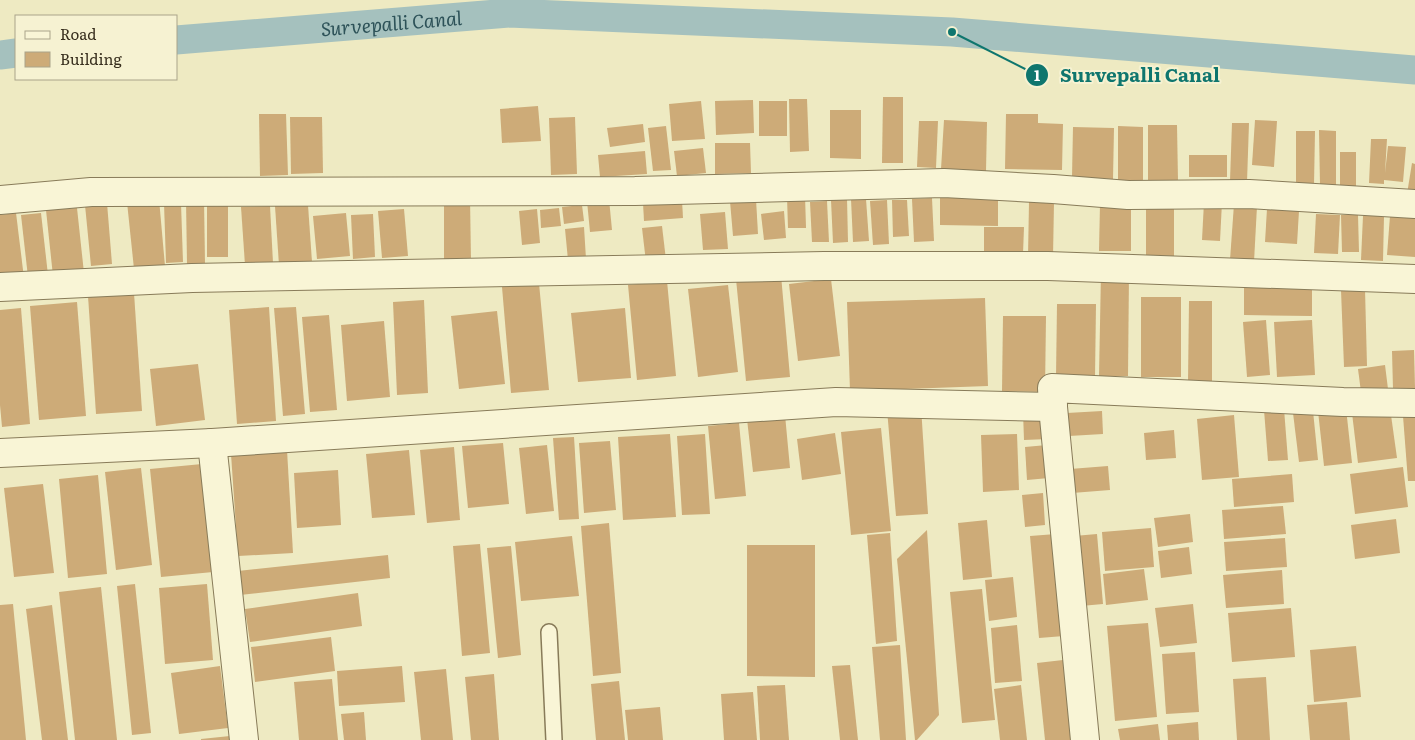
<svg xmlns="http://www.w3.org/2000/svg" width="1415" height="740" font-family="Literata,serif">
	<rect width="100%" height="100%" fill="#eeeac2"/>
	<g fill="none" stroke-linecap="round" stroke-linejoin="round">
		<g stroke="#a5c1be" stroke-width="29">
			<path id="s1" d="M176,40l333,-27 443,19 463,38"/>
			<polyline points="0,55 16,53"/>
		</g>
	</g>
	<g fill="#cdab78">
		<polygon points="883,97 903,97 903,163 882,163"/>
		<polygon points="789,99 807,99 809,151 790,152"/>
		<polygon points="753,100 754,133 716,135 715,101"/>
		<polygon points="701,101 705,139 672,141 669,104"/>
		<rect x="759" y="101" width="28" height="35"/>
		<polygon points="538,106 541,141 502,143 500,109"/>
		<polygon points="830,110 861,110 861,159 830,158"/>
		<polygon points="259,114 286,114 288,175 260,176"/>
		<polygon points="1006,114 1038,114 1038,123 1063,124 1062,170 1005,169"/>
		<polygon points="290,117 322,117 323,173 291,174"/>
		<polygon points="575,117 577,174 551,175 549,118"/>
		<polygon points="944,120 987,122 986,171 941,169"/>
		<polygon points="1255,120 1277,121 1274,167 1252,165"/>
		<polygon points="919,121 938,121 936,168 917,167"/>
		<polygon points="1232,123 1249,123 1247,182 1230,181"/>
		<polygon points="643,124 645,142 610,147 607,128"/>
		<polygon points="1148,125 1177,125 1178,181 1148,181"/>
		<polygon points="666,126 671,170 653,171 648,128"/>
		<polygon points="1118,126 1143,127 1143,182 1118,182"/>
		<polygon points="1073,127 1114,128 1113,179 1072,177"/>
		<polygon points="1319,130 1336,131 1336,186 1320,185"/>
		<polygon points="1296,131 1315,131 1314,185 1296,184"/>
		<polygon points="1371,139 1387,139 1385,173 1388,146 1406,147 1403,182 1384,180 1384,184 1369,183"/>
		<polygon points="715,143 750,143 751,173 715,174"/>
		<polygon points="703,148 706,173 677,176 674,151"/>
		<polygon points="645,151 647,174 600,177 598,155"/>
		<rect x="1340" y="152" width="16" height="39"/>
		<rect x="1189" y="155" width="38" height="22"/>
		<polygon points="1412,163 1415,164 1415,196 1407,194"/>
		<polygon points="940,192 998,193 998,226 940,225"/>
		<polygon points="805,196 806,228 788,228 787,197"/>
		<polygon points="444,198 470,198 471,260 444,260"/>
		<polygon points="847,198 848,242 833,243 831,200"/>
		<polygon points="932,198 934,241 914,242 912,199"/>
		<polygon points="159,199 165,266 134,269 127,202"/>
		<polygon points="204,199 205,264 187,264 186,200"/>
		<polygon points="609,199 612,230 590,232 587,201"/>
		<polygon points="756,199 758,234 733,236 730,201"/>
		<polygon points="851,199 866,199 869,241 853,242"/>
		<rect x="207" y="200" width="21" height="57"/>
		<polygon points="682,200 683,218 644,221 643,203"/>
		<polygon points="887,200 889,244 873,245 870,201"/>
		<polygon points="892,200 907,200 909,236 893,237"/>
		<polygon points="827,201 829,242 812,242 810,202"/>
		<polygon points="1029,202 1054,202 1053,257 1028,257"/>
		<polygon points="1204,202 1222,202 1220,241 1202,240"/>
		<polygon points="107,203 112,264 91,266 85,205"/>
		<polygon points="164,203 181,203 183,262 166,263"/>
		<polygon points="1100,204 1131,204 1131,251 1099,251"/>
		<polygon points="1234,204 1257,206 1254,262 1230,260"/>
		<polygon points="308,205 312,262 279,265 275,206"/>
		<polygon points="582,205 584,221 564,224 562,207"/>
		<polygon points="270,206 273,263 245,265 241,207"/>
		<polygon points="1146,206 1174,206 1174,256 1146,255"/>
		<polygon points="77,208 84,273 53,276 46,210"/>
		<polygon points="559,208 561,226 541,228 540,210"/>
		<polygon points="404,209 408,256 382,258 378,211"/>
		<polygon points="537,209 540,243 522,245 519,211"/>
		<polygon points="1267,209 1299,211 1297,244 1265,242"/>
		<polygon points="784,211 786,238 764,240 761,214"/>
		<polygon points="725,212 728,249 703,250 700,214"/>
		<polygon points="16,213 24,278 0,276 0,215"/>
		<polygon points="41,213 48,275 28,277 21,215"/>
		<polygon points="346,213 350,256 317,259 313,216"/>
		<polygon points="373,214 375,257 353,259 351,215"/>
		<polygon points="1316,214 1340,215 1338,254 1314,253"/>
		<polygon points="1341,215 1358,215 1359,252 1342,252"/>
		<polygon points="1363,216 1384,216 1383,261 1361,260"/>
		<polygon points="1390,216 1415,218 1415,257 1387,255"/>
		<polygon points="662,226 666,260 646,262 642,228"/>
		<polygon points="584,227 586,259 568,260 565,229"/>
		<polygon points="984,227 1024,227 1023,254 984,254"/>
		<polygon points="1101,272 1129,273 1128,376 1099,376"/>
		<polygon points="781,275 790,377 746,381 736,279"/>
		<polygon points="831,279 840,356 798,361 789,284"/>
		<polygon points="667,281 676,376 637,380 628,285"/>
		<polygon points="539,283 549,390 511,393 502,287"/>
		<polygon points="728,285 738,372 698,377 688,289"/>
		<polygon points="1244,285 1312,285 1312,316 1244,315"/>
		<polygon points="1365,289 1367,366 1344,367 1341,290"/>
		<polygon points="134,293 142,411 96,414 88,296"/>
		<rect x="1141" y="297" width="40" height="80"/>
		<polygon points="985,298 988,386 850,391 847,302"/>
		<polygon points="424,300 428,393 397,395 393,302"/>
		<polygon points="1189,301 1212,301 1212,383 1188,382"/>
		<polygon points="77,302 86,416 39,420 30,306"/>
		<polygon points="1057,304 1096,304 1095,377 1056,377"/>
		<polygon points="269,307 276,421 237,424 229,310"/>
		<polygon points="296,307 305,414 283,416 274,308"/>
		<polygon points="21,308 30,424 2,427 0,405 0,310"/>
		<polygon points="625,308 631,378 578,382 571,313"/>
		<polygon points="497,311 505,384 459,389 451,316"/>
		<polygon points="329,315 337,410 310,412 302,317"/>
		<polygon points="1003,316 1046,316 1045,392 1002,391"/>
		<polygon points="1266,320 1270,375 1247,377 1243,322"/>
		<polygon points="1312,320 1315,375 1277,377 1274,322"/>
		<polygon points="384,321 390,397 347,401 341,325"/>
		<polygon points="1414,350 1415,388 1393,389 1392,351"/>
		<polygon points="198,364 205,420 156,426 150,369"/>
		<polygon points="1385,365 1388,389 1361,392 1358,369"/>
		<polygon points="921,407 928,514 896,516 887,409"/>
		<polygon points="1346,408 1352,463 1324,466 1318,411"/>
		<polygon points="1390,408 1397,458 1358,463 1352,413"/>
		<polygon points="1284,409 1288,460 1268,461 1264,410"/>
		<polygon points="1047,411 1048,439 1024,440 1023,412"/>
		<polygon points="1102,411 1103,434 1069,436 1067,413"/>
		<polygon points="1313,411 1318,460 1299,462 1293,413"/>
		<polygon points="785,415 790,468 753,472 747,419"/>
		<polygon points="1234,415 1239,477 1202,480 1197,419"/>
		<polygon points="1403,416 1415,416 1415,481 1408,481"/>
		<polygon points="739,423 746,496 715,499 708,426"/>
		<polygon points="881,428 891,531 851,535 841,432"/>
		<polygon points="1174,430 1176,458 1146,460 1144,433"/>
		<polygon points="835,433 841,474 802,480 797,439"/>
		<polygon points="670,434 676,517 623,520 618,437"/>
		<polygon points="705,434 710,514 682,515 677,436"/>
		<polygon points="1017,434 1019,490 983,492 981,435"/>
		<polygon points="574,437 579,519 559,520 553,438"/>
		<polygon points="610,441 616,510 584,513 579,443"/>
		<polygon points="503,443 509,504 468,508 462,446"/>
		<polygon points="547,445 554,511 526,514 519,448"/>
		<polygon points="1047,445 1049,478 1027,480 1025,447"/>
		<polygon points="454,447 460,520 427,523 420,450"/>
		<polygon points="287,450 293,553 238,556 231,454"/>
		<polygon points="409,450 415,515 372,518 366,454"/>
		<polygon points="202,464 213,572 161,577 150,469"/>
		<polygon points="1108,466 1110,490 1072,493 1070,469"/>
		<polygon points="1403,467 1408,507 1355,514 1350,474"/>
		<polygon points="141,468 152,565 116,570 105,472"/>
		<polygon points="338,470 341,525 297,528 294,473"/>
		<polygon points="1292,474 1294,502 1234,507 1232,479"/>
		<polygon points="98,475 107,574 68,578 59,479"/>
		<polygon points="43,484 54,573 14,577 4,488"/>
		<polygon points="1043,493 1045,525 1025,527 1022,495"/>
		<polygon points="1283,506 1286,534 1224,539 1222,510"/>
		<polygon points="1190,514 1193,542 1158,547 1154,518"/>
		<polygon points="1396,519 1400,553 1355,559 1351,525"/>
		<polygon points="987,520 992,577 963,580 958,523"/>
		<polygon points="609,523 621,673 593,676 581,526"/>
		<polygon points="1151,528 1154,567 1105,571 1102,532"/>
		<polygon points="927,530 939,715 917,740 915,740 897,559"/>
		<polygon points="890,533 897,641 876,644 867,535"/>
		<polygon points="1056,534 1064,636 1039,638 1030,536"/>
		<polygon points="1097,534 1103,604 1081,606 1074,536"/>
		<polygon points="572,536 579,596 521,601 515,542"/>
		<polygon points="1285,538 1287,567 1226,571 1224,542"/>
		<polygon points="480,544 490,653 462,656 453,546"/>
		<polygon points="747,545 815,545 815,677 747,676"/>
		<polygon points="511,546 521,655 498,658 487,548"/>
		<polygon points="1189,547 1192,574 1161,578 1158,551"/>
		<polygon points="388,555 390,578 240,595 238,571"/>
		<polygon points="1144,569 1148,600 1106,605 1103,574"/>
		<polygon points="1282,570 1284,604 1226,608 1223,575"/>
		<polygon points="1013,577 1017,617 989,621 985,580"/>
		<polygon points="135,584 151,733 132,735 117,586"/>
		<polygon points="207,584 213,660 165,664 159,588"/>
		<polygon points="101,587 117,740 75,740 59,592"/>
		<polygon points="982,589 995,720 962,723 950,592"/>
		<polygon points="358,593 362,626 250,642 245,609"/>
		<polygon points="13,604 26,740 0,740 0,605"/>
		<polygon points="1193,604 1197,643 1160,647 1155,608"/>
		<polygon points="52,605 68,740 42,740 26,609"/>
		<polygon points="1291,608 1295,657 1232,662 1228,613"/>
		<polygon points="1148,623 1157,717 1115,721 1107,626"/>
		<polygon points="1017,625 1022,681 995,683 991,628"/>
		<polygon points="331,637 335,671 255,682 251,647"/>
		<polygon points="900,645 906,740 880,740 872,647"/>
		<polygon points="1356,646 1361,697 1314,702 1310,650"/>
		<polygon points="1195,652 1199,712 1166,714 1162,654"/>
		<polygon points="1063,660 1071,740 1045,740 1037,663"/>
		<polygon points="850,665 858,740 840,740 832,666"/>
		<polygon points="220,666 228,728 179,734 171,673"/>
		<polygon points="402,666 405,702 339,706 337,671"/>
		<polygon points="446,669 453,740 421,740 414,672"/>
		<polygon points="494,674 499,740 471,740 465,677"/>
		<polygon points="1266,677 1270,740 1237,740 1233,679"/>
		<polygon points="332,679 338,740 299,740 294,682"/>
		<polygon points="619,681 625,740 596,740 591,684"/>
		<polygon points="785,685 789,740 760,740 757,686"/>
		<polygon points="1021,685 1027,740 1000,740 994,689"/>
		<polygon points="753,692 757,740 724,740 721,694"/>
		<polygon points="1347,702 1350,740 1310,740 1307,705"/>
		<polygon points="660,707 663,740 628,740 625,710"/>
		<polygon points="364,712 366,740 344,740 341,714"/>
		<polygon points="1198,722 1199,740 1168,740 1167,725"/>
		<polygon points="1158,724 1160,740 1120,740 1118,729"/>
		<polygon points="230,736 230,740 201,740 201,739"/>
	</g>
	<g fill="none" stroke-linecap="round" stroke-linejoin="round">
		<g stroke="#887b59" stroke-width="18">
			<polyline id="service" points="549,632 554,740"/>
		</g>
		<g stroke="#887b59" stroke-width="30">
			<g id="minor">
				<polyline points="0,287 192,278 824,266 1048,266 1415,279"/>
				<polyline points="212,443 244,740"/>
				<polyline points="0,453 212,443 836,402 1053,407"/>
				<polyline points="1085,740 1053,407 1052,388 1343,402 1415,403"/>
			</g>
		</g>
		<g stroke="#887b59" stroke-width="30">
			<polyline id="tertiary" points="0,200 91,192 635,191 944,183 1053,189 1128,195 1249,194 1415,204"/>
		</g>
		<use href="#service" stroke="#f9f5d6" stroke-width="15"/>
		<use href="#minor" stroke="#f9f5d6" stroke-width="28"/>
		<use href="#tertiary" stroke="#f9f5d6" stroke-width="28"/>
	</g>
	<g text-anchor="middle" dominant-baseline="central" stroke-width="4" stroke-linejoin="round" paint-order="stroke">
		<g font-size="19" font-style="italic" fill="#2d5258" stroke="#f6f2d2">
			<text stroke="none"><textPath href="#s1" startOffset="216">Survepalli Canal</textPath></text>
		</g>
	</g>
	<path fill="none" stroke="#0f766e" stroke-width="2" d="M952 32L1037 75"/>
	<g fill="#0f766e" stroke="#f6f2d2" stroke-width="2">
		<circle cx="952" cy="32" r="5"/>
		<circle cx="1037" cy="75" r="12"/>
	</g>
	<g font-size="15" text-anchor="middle" font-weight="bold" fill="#fff">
		<text x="1037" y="81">1</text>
	</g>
	<g font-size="19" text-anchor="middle" font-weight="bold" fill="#0f766e" stroke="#f6f2d2" stroke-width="4" stroke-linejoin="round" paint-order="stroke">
		<text x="1140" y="82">Survepalli Canal</text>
	</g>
	<rect x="15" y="15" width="162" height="65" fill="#f6f2d2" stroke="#aaa48a"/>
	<rect x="25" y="31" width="25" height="8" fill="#f9f5d6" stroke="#aaa48a"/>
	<text x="60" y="40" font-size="15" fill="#382f1e">Road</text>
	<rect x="25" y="52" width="25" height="15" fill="#cdab78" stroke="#aaa48a"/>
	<text x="60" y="65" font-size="15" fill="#382f1e">Building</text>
</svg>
